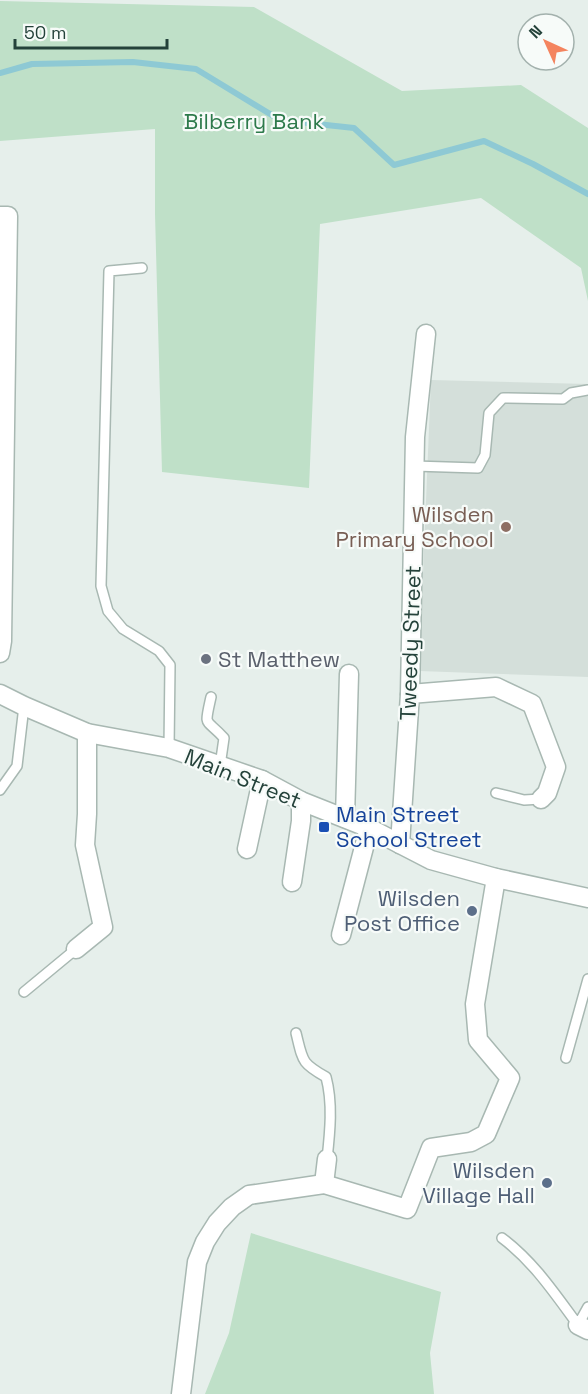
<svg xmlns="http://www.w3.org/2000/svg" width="588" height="1394" font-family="'Space Grotesk',sans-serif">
	<rect width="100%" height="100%" fill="#e6efeb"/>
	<polygon fill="#d4dfda" points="431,380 588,384 588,677 419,671"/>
	<g fill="#bfe0c8">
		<polygon points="0,1 254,7 402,91 521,85 588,128 588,301 581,268 481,198 320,224 309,488 162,472 155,214 155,129 0,141"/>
		<polygon points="251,1233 441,1292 430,1353 434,1394 205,1394 229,1333"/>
	</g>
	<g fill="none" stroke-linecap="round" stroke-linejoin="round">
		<polyline stroke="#8ec9d4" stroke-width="6" points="0,73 32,64 133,62 196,69 280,120 354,128 394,165 484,141 533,164 588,194"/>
		<g stroke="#a8b8b2" stroke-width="12">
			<g id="service">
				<polyline points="142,268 109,271 101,586 108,611 123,629 159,651 170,665 169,748"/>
				<polyline points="414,466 478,468 485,455 489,413 503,398 563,399 571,393 588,390"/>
				<path d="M211,697c-7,32 -6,20 13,41l-4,28"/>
				<polyline points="0,790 17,766 24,706"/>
				<polyline points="496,793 524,800 541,799"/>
				<polyline points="24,992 76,949"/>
				<path d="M296,1033c7,28 5,30 30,44 7,26 4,55 1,82"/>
				<polyline points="566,1058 588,979"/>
				<path d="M502,1238c32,24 53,56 76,87l10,-18"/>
			</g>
		</g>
		<g stroke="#a8b8b2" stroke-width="21">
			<g id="minor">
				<polyline points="0,216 8,216 2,641 0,653"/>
				<polyline points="410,694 496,687 532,704 556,767 547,793 541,799"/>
				<polyline points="345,818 349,674"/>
				<polyline points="400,844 410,694 415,437 426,334"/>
				<polyline points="247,849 262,780"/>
				<polyline points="292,882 301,821 301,801"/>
				<polyline points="341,935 369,828"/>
				<polyline points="76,949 103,927 85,845 87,814 87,733"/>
				<polyline points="324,1184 327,1159"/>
				<polyline points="578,1325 588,1330"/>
				<polyline points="181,1394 197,1262 205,1242 217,1223 232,1207 249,1195 324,1184 407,1209 431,1148 471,1142 486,1134 510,1078 478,1040 475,1004 496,878"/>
			</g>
		</g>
		<g stroke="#a8b8b2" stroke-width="21">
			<polyline id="tertiary" points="0,694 24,706 87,733 169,748 262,780 301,801 369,828 431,860 496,878 588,898"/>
		</g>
		<use href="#service" stroke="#fff" stroke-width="9"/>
		<use href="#minor" stroke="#fff" stroke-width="18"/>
		<use href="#tertiary" stroke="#fff" stroke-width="18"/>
	</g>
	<circle fill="#8d6e63" stroke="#f7fbf9" stroke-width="2" cx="506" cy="527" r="6"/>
	<circle fill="#6b7280" stroke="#f7fbf9" stroke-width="2" cx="206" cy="659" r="6"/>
	<rect fill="#1a4fb4" stroke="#f7fbf9" stroke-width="2" x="318" y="821" width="12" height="12" rx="3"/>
	<g fill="#5c6f8a" stroke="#f7fbf9" stroke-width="2">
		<circle cx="472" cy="911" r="6"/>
		<circle cx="547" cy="1183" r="6"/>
	</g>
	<g text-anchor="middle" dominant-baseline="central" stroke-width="4.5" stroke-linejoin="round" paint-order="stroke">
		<g font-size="22" fill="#2d7a4b" stroke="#f7fbf9">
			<text x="254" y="121">Bilberry Bank</text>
		</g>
		<g font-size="22" fill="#785e54" stroke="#f7fbf9" text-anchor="end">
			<text x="494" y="514">Wilsden<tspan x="494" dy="25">Primary School</tspan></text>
		</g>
		<g font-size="22" fill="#24423a" stroke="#f7fbf9">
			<text transform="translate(410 643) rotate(-88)">Tweedy Street</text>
			<text transform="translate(243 778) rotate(22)">Main Street</text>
		</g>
		<g font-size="22" fill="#5b616d" stroke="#f7fbf9" text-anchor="start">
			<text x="218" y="659">St Matthew</text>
		</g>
		<g font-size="22" fill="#164399" stroke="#f7fbf9" text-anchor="start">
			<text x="336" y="814">Main Street<tspan x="336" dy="25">School Street</tspan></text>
		</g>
		<g font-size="22" fill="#4e5e75" stroke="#f7fbf9" text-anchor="end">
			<text x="460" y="898">Wilsden<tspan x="460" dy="25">Post Office</tspan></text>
			<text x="535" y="1170">Wilsden<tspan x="535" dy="25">Village Hall</tspan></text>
		</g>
	</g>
	<g transform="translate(546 42) rotate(315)"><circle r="28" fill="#f7fbf9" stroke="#a3b1ad" stroke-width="1.5"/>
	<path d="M0-4.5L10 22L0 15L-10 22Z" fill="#f4845f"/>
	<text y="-9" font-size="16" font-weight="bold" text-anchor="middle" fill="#24423a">N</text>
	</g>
	<path d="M15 39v9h152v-9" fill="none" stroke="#24423a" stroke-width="3"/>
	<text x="24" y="39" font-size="18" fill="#24423a" stroke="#f7fbf9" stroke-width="4.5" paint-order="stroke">50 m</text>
</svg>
